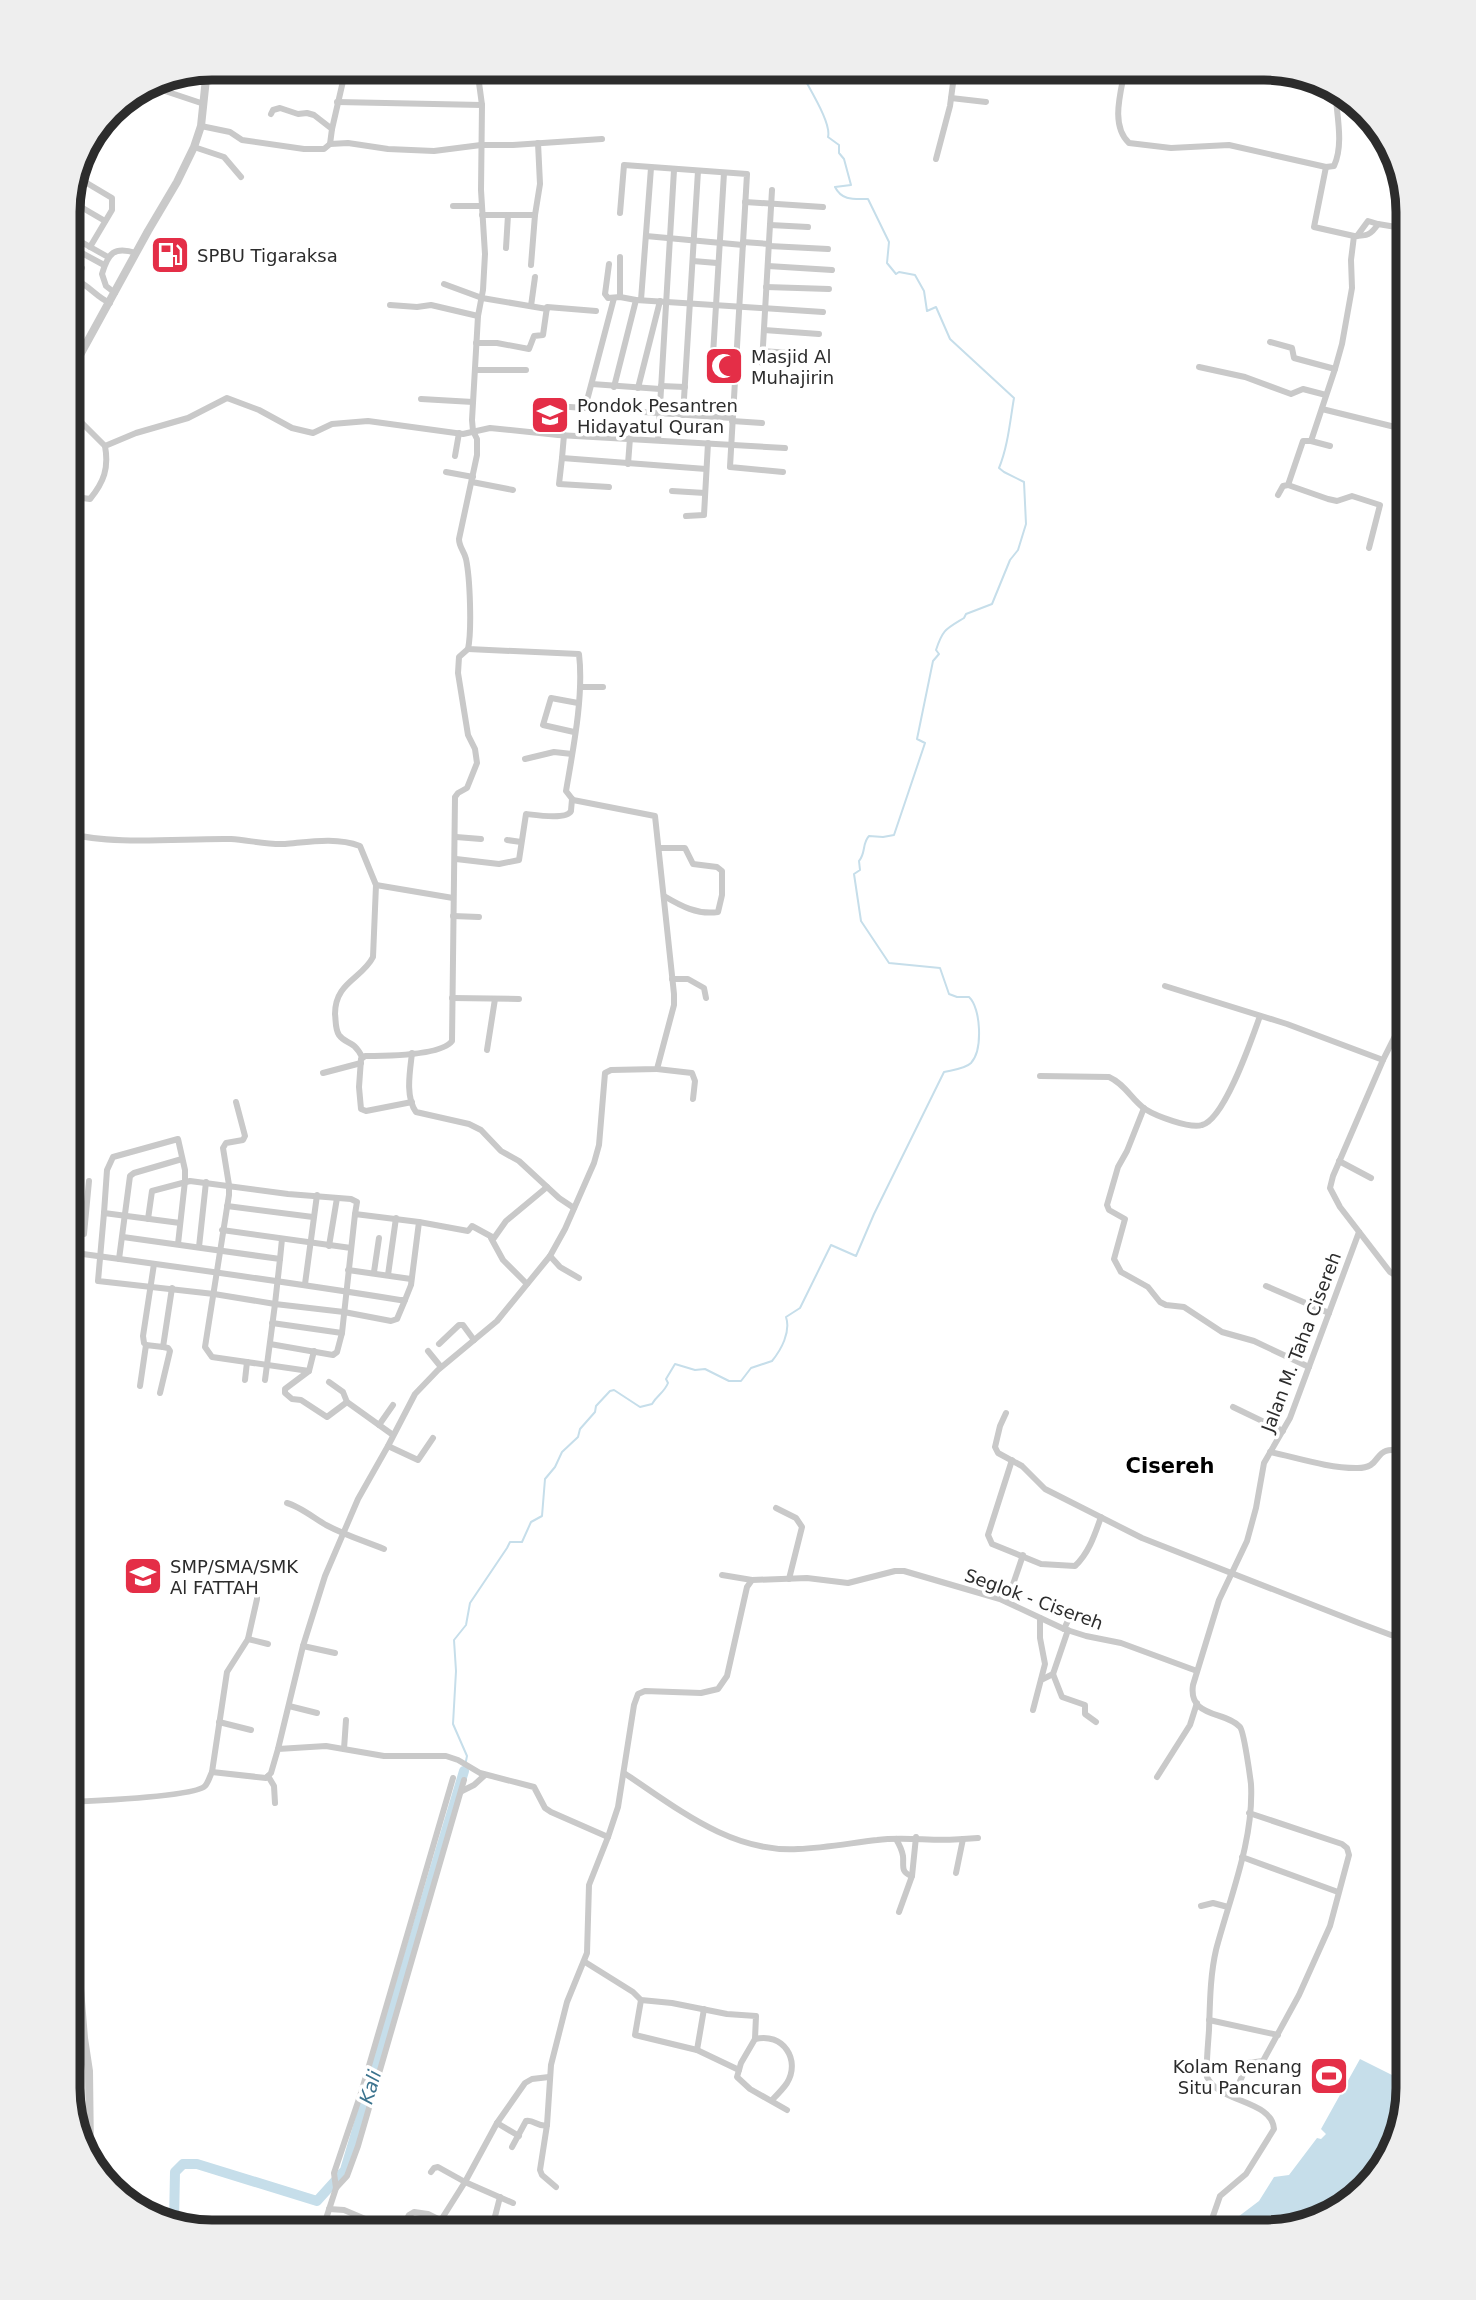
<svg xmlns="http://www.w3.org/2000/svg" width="1476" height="2300" font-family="'DejaVu Sans',sans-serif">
	<rect width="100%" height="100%" fill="#fff"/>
	<g fill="#c6deea">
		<polygon points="1360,2059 1398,2078 1389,2148 1346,2187 1328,2217 1264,2232 1218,2232 1259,2201 1274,2177 1289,2175 1317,2138 1321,2139 1326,2134 1321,2129"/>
		<polygon points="1326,2066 1341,2073 1335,2080 1339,2083 1331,2094 1315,2085"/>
	</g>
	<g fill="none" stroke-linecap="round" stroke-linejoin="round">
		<path stroke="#c6deea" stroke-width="2" d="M464,1771l3,-15 -14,-32 3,-53 -2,-31 12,-15 4,-22 37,-55 3,-6h12l9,-20 11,-6 3,-37 10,-12 7,-15 16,-15 2,-8 15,-17 1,-6 14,-15 4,-1 26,17 12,-3c5,-9 12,-11 16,-21l-2,-4 9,-15 20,6 10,-1 24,12h12l10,-13 21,-7c9,-11 19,-29 14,-44l14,-9 31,-63 25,11 18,-42 70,-142c8,-2 21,-3 27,-9 12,-13 10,-55 -2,-66h-12l-8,-3 -9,-26 -51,-5 -28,-42 -7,-47 6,-4 -1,-9c7,-8 3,-18 10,-25l14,1 11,-2 31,-92 -8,-4 16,-78 6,-7 -3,-4c7,-21 10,-21 28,-32l2,-4 26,-10 18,-44 8,-10 8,-26 -2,-42 -20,-10 -5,-4c9,-22 11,-47 15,-70l-64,-59 -14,-32 -9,4 -3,-20 -9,-16 -16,-3 -3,2 -9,-11 2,-21 -21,-43c-14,0 -26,2 -33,-12l16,-2 -7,-26 -5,-6v-8l-11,-8c4,-15 -22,-53 -29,-69"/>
		<polyline stroke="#c6deea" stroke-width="10" points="174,2222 175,2172 183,2164 197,2164 317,2201 345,2170 464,1771"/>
		<g stroke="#c9c9c9" stroke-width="6">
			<path d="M1125,69c-4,23 -15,56 4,74l42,5 58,-3 97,22 8,-1c9,-19 4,-45 2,-66l13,-1"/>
			<polyline points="1127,69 1152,71"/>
			<polyline points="453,71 478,71"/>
			<polyline points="143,90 159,89 204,104"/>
			<polyline points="951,98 986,102"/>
			<polyline points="337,102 482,105"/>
			<polyline points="271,114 273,110 280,108 298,114 307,113 314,115 332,129 330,144"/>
			<polyline points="201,126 230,132 242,140 304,149 324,149 330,144 348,143 388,149 434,151 481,145 513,145 602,139"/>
			<polyline points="332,129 346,68"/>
			<polyline points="194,147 224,157 241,177"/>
			<polyline points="936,159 950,106 955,68"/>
			<polyline points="724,173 713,355 736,356"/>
			<polyline points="75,176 112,198 112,210 90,247"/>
			<polyline points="69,200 105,221"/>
			<polyline points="745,202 823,207"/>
			<polyline points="453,206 481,206"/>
			<polyline points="620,213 624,165 747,174 730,467 783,472"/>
			<polyline points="482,215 535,215 540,184 538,143"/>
			<polyline points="69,225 80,206"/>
			<polyline points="770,225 808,227"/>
			<polyline points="69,235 108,257"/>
			<polyline points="646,236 743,245"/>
			<path d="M1354,236c13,0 17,-1 24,-12l30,5"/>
			<polyline points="1357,236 1368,221 1378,224"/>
			<polyline points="743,242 769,244"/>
			<polyline points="69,246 104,265"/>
			<polyline points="769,246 828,249"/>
			<polyline points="506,248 508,215"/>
			<polyline points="693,261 717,263"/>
			<polyline points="609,264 605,294 608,298 620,297 636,300 823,312"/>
			<polyline points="531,265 535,215"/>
			<polyline points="768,266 832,270"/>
			<path d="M82,268l-6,12c14,6 20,17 34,23"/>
			<polyline points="444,284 482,298 547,309"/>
			<polyline points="766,287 829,289"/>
			<path d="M115,293l-9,-7 -4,-12c6,-21 12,-28 34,-21"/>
			<polyline points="69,294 76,280 69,275"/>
			<polyline points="620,297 620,257"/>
			<polyline points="641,300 651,168"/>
			<polyline points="390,305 417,307 431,305 478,316"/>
			<polyline points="531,306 535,277"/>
			<polyline points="764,330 819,334"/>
			<polyline points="1270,342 1292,348 1294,358 1335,369"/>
			<polyline points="476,343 497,343 529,349 534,336 543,335 547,307 596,311"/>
			<polyline points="762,351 804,354"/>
			<polyline points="713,355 713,374 735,376"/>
			<polyline points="762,363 772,190"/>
			<polyline points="1199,367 1245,377 1291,394 1303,389 1326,395"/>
			<polyline points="476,370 526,370"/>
			<polyline points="592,384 660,389"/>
			<polyline points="661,386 685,387"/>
			<polyline points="614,387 636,300"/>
			<polyline points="638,388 660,301"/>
			<polyline points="421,399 473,402"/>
			<polyline points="570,407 732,418"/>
			<polyline points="585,408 614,298"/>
			<polyline points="1322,409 1395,427 1399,430 1403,440 1408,443"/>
			<polyline points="683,415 698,171"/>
			<polyline points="69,416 80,421 105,446"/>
			<polyline points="732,421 762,423"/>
			<polyline points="658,440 674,170"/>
			<polyline points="1311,441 1335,369 1342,344 1352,288 1351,260 1354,236 1314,227 1326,167"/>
			<polyline points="455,456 459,433"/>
			<polyline points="562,458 564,435"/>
			<polyline points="628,464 630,438"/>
			<polyline points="446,472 473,477"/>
			<polyline points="472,482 513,490"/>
			<polyline points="1288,485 1328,499 1337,501 1352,496 1380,505 1369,548"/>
			<polyline points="609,487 559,484 562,458 706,469"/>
			<polyline points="672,491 705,493"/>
			<polyline points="1278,495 1283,486 1288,485 1303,441 1311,441 1330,446"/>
			<path d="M68,496l22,3c14,-17 19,-31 15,-53l31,-13 52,-15 39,-20 32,12 33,18 21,5 19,-9 36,-3 95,13 27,-6 68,7 227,13"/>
			<polyline points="686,516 704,515 708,443"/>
			<polyline points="580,687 603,687"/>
			<polyline points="574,732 543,725 551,698 578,703"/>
			<polyline points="525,759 554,752 572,754"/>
			<path d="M68,833c44,13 115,5 163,6 17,1 36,6 54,5 24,-2 51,-7 75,2l16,39 -3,72c-11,22 -38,25 -38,57 1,7 0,15 4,21 7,10 14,4 23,22"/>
			<polyline points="456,837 481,839"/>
			<polyline points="507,840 521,842"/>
			<path d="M659,848h26l8,16 24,3 5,4v24l-4,17c-21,3 -37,-6 -54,-16"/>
			<path d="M456,859l43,5 20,-4 7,-46c9,1 41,6 45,-3 0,-1 1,-11 1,-12"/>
			<polyline points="376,885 453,898"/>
			<polyline points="453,916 479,917"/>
			<polyline points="672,979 688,979 704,988 706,998"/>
			<polyline points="1165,986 1287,1024 1383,1060"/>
			<polyline points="452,998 519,999"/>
			<polyline points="487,1050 495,999"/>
			<path d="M412,1053c-2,18 -7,44 4,59l53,12 12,6 20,21 18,10 40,37 15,10"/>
			<polyline points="657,1069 692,1073 695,1081 693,1099"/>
			<polyline points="323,1073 361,1063"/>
			<path d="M1040,1076l69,1c16,7 23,23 36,32 11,7 45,20 57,16 23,-6 50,-87 58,-109"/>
			<polyline points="236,1102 245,1136 243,1140 226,1143 223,1148 229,1185 229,1195 205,1347 212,1357 309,1371"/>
			<path d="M412,1102l-46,9 -5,-2 -2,-22 2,-28 4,-3c19,0 76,0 87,-15l3,-244 3,-4 9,-5 10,-25 -2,-14 -7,-14 -10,-62 1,-16 9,-8"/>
			<polyline points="1144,1108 1127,1151 1118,1167 1107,1205 1109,1210 1125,1219 1114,1259 1121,1272 1148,1287 1160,1302 1166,1305 1184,1307 1222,1332 1254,1341 1309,1367"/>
			<polyline points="1339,1161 1371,1178"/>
			<polyline points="227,1206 313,1217"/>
			<polyline points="104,1213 107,1170 113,1157 178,1139 185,1170 185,1181 178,1244"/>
			<polyline points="148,1219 152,1191 190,1181 288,1194 351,1199 357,1202 355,1214"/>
			<polyline points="68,1221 85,1223"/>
			<polyline points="419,1222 468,1231 472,1226 494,1238 506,1221 547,1187"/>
			<polyline points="222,1230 351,1248"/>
			<polyline points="84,1234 89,1181"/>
			<polyline points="123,1237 280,1259 275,1304 214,1294 98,1281 104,1213 180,1223"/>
			<polyline points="491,1238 503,1260 527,1284"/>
			<polyline points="329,1246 337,1198"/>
			<polyline points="199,1247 206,1182"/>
			<path d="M68,1252c111,15 221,30 332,48h5l6,-15 8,-63 -64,-8 -13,119 -5,19 -4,3 -63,-11"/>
			<polyline points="550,1256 560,1267 579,1278"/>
			<polyline points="119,1259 130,1176 134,1173 182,1159"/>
			<polyline points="280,1259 282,1239"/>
			<polyline points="348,1270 411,1279"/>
			<polyline points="374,1272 379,1238"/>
			<polyline points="388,1275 396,1218"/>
			<polyline points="1408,1283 1390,1272 1340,1207 1330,1188 1333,1176 1383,1060 1408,1010"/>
			<polyline points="305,1284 317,1195"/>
			<polyline points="1266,1286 1329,1313"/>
			<polyline points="272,1323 342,1333"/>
			<polyline points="439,1344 459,1325 463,1325 474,1340"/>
			<polyline points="146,1345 144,1343 143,1336 154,1264"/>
			<polyline points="314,1351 309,1371 285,1389 285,1393 292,1399 301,1400 327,1417 347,1402 393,1435"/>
			<polyline points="428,1351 441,1367"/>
			<polyline points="245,1380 247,1362"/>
			<polyline points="265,1380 275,1304 344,1312 391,1321 397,1319 405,1300"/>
			<polyline points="329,1382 343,1392 347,1402"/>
			<polyline points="140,1386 146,1345 163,1347 172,1288"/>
			<polyline points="68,1391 71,1390 75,1374"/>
			<polyline points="160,1393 170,1351 168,1348 163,1347"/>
			<polyline points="1233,1407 1283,1431"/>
			<polyline points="1006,1413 1000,1426 995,1447 998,1453 1022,1466 1045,1489 1142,1538 1359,1623 1391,1635 1408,1638"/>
			<polyline points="379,1425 393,1405"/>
			<polyline points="388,1446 418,1460 433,1438"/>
			<path d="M1270,1452c28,6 58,16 86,16 31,1 12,-27 52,-15"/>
			<path d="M1012,1460l-24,75 4,9 49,20 34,2c14,-13 20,-32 26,-49"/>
			<path d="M287,1503c12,3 27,15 39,22 19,10 38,16 58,24"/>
			<polyline points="776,1508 796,1518 802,1527 789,1579"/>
			<polyline points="722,1575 752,1580"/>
			<polyline points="1007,1602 1023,1555"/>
			<polyline points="1064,1629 1071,1614"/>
			<polyline points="248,1639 268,1644"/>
			<polyline points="303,1646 335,1653"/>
			<polyline points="1053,1674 1068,1630"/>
			<polyline points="1043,1679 1053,1674 1062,1697 1085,1705 1085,1714 1096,1722"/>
			<polyline points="289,1706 317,1713"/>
			<polyline points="1033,1710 1045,1664 1040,1638 1040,1618"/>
			<polyline points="219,1722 251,1730"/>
			<path d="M278,1749l25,-103 22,-70 33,-77 30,-53 27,-52 23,-24 59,-49 53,-65 15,-27 29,-66 5,-18 6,-72 6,-3 46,-1 17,-64v-11l-19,-178 -82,-16 -7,-9c7,-41 18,-96 13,-137l-111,-5c4,-19 2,-71 -2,-90 -2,-8 -7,-12 -7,-20l18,-84v-16l-4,-8 -1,-11 6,-104 5,-26 2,-36 -4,-64 1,-85 -5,-37"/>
			<polyline points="344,1749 346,1720"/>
			<polyline points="212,1772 227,1672 248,1639 257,1599 257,1587"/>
			<path d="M624,1773c53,35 107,80 174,76 26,-1 53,-6 79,-9 29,-4 57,2 86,-1l-7,34"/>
			<polyline points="268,1776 274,1786 275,1803"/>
			<polyline points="1157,1777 1190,1725 1197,1703"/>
			<polyline points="462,1791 474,1785 485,1775"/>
			<path d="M68,1802c22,-1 126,-5 137,-16 3,-3 5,-10 7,-14l54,6 5,-5 7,-24 48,-3 58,10h62l12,4 22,13 54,14 11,21 6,4 57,25 10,-30 16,-102 4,-11 7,-3 56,2 17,-4 9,-13 20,-89 5,-7 55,-2 41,5 47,-12h9l96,28 64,30 22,7 35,7 76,28"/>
			<path d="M896,1839c3,5 6,11 7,17 1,10 -3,16 9,20"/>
			<polyline points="963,1839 978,1838"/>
			<polyline points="1242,1857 1338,1892"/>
			<polyline points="1201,1906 1213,1903 1228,1907"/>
			<polyline points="899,1912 912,1876 916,1837"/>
			<polyline points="585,1962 633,1992 641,2000 672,2003 727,2014 756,2016 755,2039 741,2063 737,2077 750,2089 787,2110"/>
			<polyline points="641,2000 635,2035 697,2050 739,2070"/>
			<polyline points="1209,2020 1278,2035"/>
			<path d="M755,2039c28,-7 46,21 32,44 -4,6 -10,12 -15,17"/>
			<polyline points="697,2050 704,2009"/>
			<polyline points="1233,2097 1248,2063 1263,2061 1299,1995 1330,1926 1349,1855 1347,1848 1342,1844 1249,1813"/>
			<polyline points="497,2123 525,2083 532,2079 549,2077"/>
			<polyline points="547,2125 540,2170 542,2175 556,2187"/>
			<path d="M512,2147l14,-26c7,-2 14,7 21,4l4,-60 16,-63 20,-49 2,-68 19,-48"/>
			<polyline points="431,2172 434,2168 438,2167 465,2182 513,2203"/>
			<polyline points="336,2188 347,2176 358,2146 464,1780"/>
			<polyline points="329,2209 344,2210 396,2232"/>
			<polyline points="441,2220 465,2182 497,2123 519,2136"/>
			<polyline points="322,2231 336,2188 334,2173 361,2093 453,1778"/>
			<polyline points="400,2232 409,2215 414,2212 428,2214 450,2225 470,2232"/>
			<polyline points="438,2232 444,2222"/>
			<polyline points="491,2232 500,2197"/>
			<path d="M1214,2232l-2,-13 8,-23 26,-22 28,-45c-2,-29 -55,-26 -67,-52 -1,-15 1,-31 2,-47 1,-27 1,-54 7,-80 14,-53 38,-110 35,-166 -1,-8 -7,-52 -11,-57 -14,-16 -52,-9 -47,-42l26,-85 28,-59 9,-33 8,-45 26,-45 69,-186"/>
		</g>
		<g stroke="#c9c9c9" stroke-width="8">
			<polyline points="69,375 148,231 177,182 194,147 201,126 207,69"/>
			<polyline points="68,1892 73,1902 84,2038 89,2071 90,2153 93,2163"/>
		</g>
	</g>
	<defs>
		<g id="fuel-square" transform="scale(2.0125)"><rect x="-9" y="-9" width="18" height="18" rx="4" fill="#e42e47" stroke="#fff"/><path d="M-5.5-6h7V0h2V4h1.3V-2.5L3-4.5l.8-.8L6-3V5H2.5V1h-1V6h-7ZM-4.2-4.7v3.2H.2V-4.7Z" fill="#fff"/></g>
		<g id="mosque-square" transform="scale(2.0125)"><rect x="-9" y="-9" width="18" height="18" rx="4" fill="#e42e47" stroke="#fff"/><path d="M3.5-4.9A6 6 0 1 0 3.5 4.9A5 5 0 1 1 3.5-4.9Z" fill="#fff"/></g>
		<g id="school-square" transform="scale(2.0125)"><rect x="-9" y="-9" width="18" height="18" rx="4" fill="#e42e47" stroke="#fff"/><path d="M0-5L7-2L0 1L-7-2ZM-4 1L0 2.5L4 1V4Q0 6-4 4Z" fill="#fff"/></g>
		<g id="stadium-square" transform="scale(2.0125)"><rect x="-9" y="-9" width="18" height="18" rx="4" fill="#e42e47" stroke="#fff"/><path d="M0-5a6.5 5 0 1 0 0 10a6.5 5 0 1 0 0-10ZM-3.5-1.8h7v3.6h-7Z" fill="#fff"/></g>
	</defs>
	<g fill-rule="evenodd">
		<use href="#fuel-square" x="170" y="255"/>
		<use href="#mosque-square" x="724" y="366"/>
		<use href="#school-square" x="550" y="415"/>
		<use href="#school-square" x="143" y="1576"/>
		<use href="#stadium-square" x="1329" y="2076"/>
	</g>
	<g text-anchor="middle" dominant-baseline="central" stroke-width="7" stroke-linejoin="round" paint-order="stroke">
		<g font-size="18" fill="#2c2c2c" stroke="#fff" text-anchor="start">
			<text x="197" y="255">SPBU Tigaraksa</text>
			<text x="751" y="356">Masjid Al<tspan x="751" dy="21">Muhajirin</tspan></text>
			<text x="577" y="405">Pondok Pesantren<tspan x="577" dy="21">Hidayatul Quran</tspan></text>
			<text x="170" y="1566">SMP/SMA/SMK<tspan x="170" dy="21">Al FATTAH</tspan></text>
			<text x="1302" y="2066" text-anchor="end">Kolam Renang<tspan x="1302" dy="21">Situ Pancuran</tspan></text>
		</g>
		<g font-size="18" fill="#2c2c2c" stroke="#fff">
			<text transform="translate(1301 1342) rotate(-69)">Jalan M. Taha Cisereh</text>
			<text transform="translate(1034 1599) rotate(20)">Seglok - Cisereh</text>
		</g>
		<g font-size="19" font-style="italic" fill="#3b738e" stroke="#fff">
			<text transform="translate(370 2087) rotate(-73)">Kali</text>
		</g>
		<g font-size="21" font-weight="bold" fill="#000" stroke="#fff">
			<text x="1170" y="1466">Cisereh</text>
		</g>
	</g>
	<path d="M0 0H1476V2300H0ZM212 80H1264A132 132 0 0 1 1396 212V2088A132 132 0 0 1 1264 2220H212A132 132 0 0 1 80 2088V212A132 132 0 0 1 212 80Z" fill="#eee" fill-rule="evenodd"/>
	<path fill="none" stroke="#2c2c2c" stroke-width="9" d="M212 80H1264A132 132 0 0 1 1396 212V2088A132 132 0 0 1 1264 2220H212A132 132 0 0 1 80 2088V212A132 132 0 0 1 212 80Z"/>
</svg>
